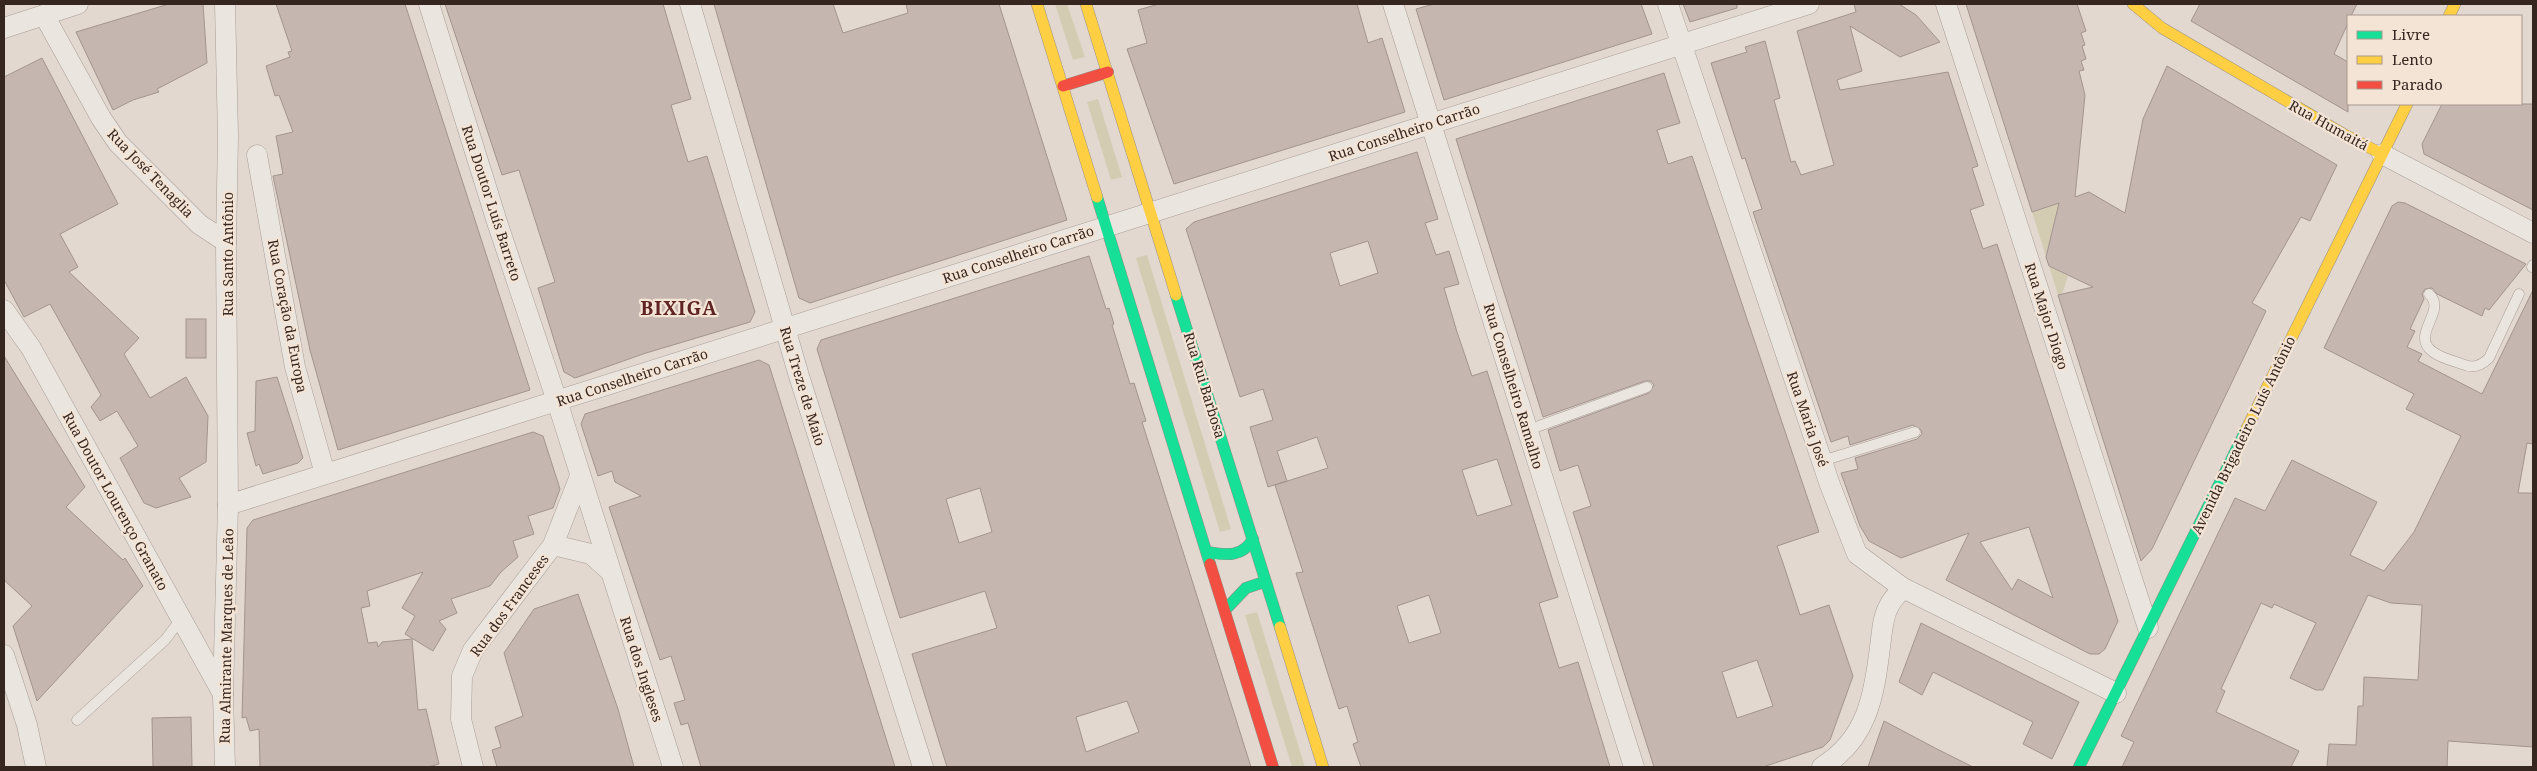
<svg xmlns="http://www.w3.org/2000/svg" width="2537" height="771" font-family="'Noto Serif',serif">
	<rect width="100%" height="100%" fill="#e2d8cf"/>
	<g fill="#d4ccb2">
		<polygon points="1055,4 1067,4 1085,57 1073,60"/>
		<polygon points="1098,99 1122,177 1111,180 1087,102"/>
		<polygon points="2066,200 2063,221 2055,219 2046,257 2032,212"/>
		<polygon points="1147,255 1231,529 1220,532 1136,258"/>
		<polygon points="2049,266 2068,276 2062,294 2058,295"/>
		<polygon points="1257,612 1305,767 1292,767 1245,615"/>
	</g>
	<g fill="#c6b6b0" stroke="#a2948f" fill-rule="evenodd">
		<polygon points="169,4 203,4 207,63 157,89 159,92 133,100 113,110 76,32"/>
		<polygon points="276,4 405,4 530,390 338,450 310,350 273,176 283,174 276,136 293,132 279,95 275,96 266,66 290,57 288,52 292,51"/>
		<polygon points="445,4 663,4 691,99 671,105 688,162 707,156 755,312 750,322 646,353 575,378 564,372 538,288 555,282 519,170 502,175"/>
		<polygon points="714,4 833,4 843,33 908,13 906,4 999,4 1067,220 810,303 799,298"/>
		<polygon points="1159,4 1357,4 1368,43 1382,38 1405,112 1174,184 1127,49 1147,43 1138,10"/>
		<polygon points="1434,4 1641,4 1652,34 1444,100 1416,9"/>
		<polygon points="1683,4 1737,4 1737,8 1690,22"/>
		<path d="M1854,4h45l17,11 24,27 -40,15 -50,-31 12,45 -25,9 3,10 108,-18 30,94 -6,2 12,37 -14,5 13,39 14,-5 121,377 -13,28 -6,5h-9l-144,-74 23,-47 -68,25 -32,-17 -9,-15 -19,-53 17,-4 -3,-11 62,-19 5,-5 -1,-4 -8,-5 -63,20 -2,-9 -17,6 -78,-230 9,-3 -17,-51 -3,1 -31,-96 36,-11 -2,-5 20,-6 15,57 -6,2 17,62 4,-1 6,14 33,-10 -37,-134 59,-19zM2029,527l24,71 -35,-19 -6,11 -32,-48z"/>
		<polygon points="1966,4 2077,4 2086,31 2081,33 2085,45 2082,46 2086,59 2081,61 2084,70 2079,71 2085,95 2075,197 2089,192 2125,213 2143,119 2167,66 2337,165 2310,221 2301,217 2252,303 2266,311 2152,549 2141,561 2058,295 2093,287 2049,266 2046,257 2059,203 2032,212"/>
		<polygon points="2200,4 2357,4 2351,16 2348,16 2348,23 2334,54 2348,62 2348,112 2191,21"/>
		<polygon points="42,58 118,204 60,234 78,267 69,272 139,338 124,354 150,398 186,377 208,416 206,462 179,478 191,497 156,508 144,503 120,458 138,446 117,411 100,421 91,407 101,395 50,304 24,317 4,280 4,77"/>
		<path d="M1664,73l16,50 -23,7 11,34 24,-8 127,376 -42,14 7,20 16,49 29,-10 24,71 -23,64 -7,7 -60,20h-109l-81,-255 18,-6 -13,-41 -18,6 -12,-41 101,-37 5,-8 -3,-4h-6l-102,36 -87,-278zM1757,660l16,46 -36,12 -15,-46z"/>
		<polygon points="2442,104 2533,104 2533,210 2424,154 2422,144"/>
		<path d="M1417,152l21,67 -13,4 11,32 13,-4 10,33 -15,4 13,44 15,44 15,-5 71,226 -19,6 20,65 19,-6 32,105h-249l-8,-23 5,-2 -11,-36 -8,3 -43,-136 7,-1 -28,-87 53,-17 -11,-31 -40,14 10,30 -19,6 -18,-60 23,-7 -10,-31 -23,8 -54,-168 8,-7zM1368,241l10,32 -38,13 -10,-33zM1497,459l15,46 -35,11 -15,-46zM1429,595l12,38 -32,10 -12,-37z"/>
		<polygon points="2398,202 2405,203 2526,264 2489,310 2485,308 2482,316 2437,294 2432,288 2425,289 2422,294 2424,299 2410,329 2415,331 2407,347 2422,354 2418,361 2482,394 2533,290 2533,444 2527,443 2518,493 2533,493 2533,747 2448,741 2447,767 2327,767 2329,744 2356,745 2358,706 2363,706 2364,677 2418,680 2422,605 2391,603 2368,595 2323,690 2316,690 2290,678 2316,623 2274,604 2272,608 2261,603 2221,689 2225,691 2216,712 2299,751 2291,767 2122,767 2134,742 2121,736 2235,498 2265,511 2292,460 2377,502 2350,555 2384,571 2414,532 2461,436 2406,409 2414,394 2324,348 2392,206"/>
		<path d="M1089,256l17,53 3,-1 5,16 -2,1 18,59 4,-1 12,38 -4,1 109,345h-304l-35,-113 85,-26 -12,-37 -85,27 -83,-269 4,-9zM980,488l12,44 -33,11 -13,-44zM1127,701l12,31 -53,20 -10,-35z"/>
		<rect x="186" y="319" width="20" height="39"/>
		<polygon points="4,356 85,487 66,507 123,560 125,558 143,586 37,701 13,626 32,606 4,580"/>
		<polygon points="759,360 769,365 895,767 701,767 688,723 681,725 674,703 685,700 671,656 660,660 609,507 641,496 615,482 612,471 598,476 581,424 585,414"/>
		<polygon points="277,377 303,458 298,463 263,474 259,464 256,466 247,433 255,431 256,381"/>
		<polygon points="533,432 543,436 560,489 553,508 528,516 534,534 513,541 518,557 501,572 490,586 451,599 457,613 439,621 446,629 433,651 405,634 415,616 402,608 423,572 367,591 370,606 361,608 368,643 377,642 378,647 382,642 412,639 418,710 426,709 439,764 428,767 260,767 259,729 250,731 246,717 242,718 247,528 253,520"/>
		<polygon points="578,594 618,709 634,767 497,767 492,750 501,747 495,727 523,716 504,653 534,609"/>
		<polygon points="1921,623 2079,702 2052,759 2023,744 2033,722 1933,672 1922,695 1899,682"/>
		<polygon points="191,717 192,767 153,767 152,718"/>
		<polygon points="1884,721 1937,749 1973,767 1868,767"/>
	</g>
	<g fill="none" stroke-linecap="round" stroke-linejoin="round">
		<g stroke="#a89e97" stroke-width="11">
			<g id="lane">
				<polyline points="2532,267 2533,265"/>
				<path d="M2429,294c19,17 -20,41 4,58 8,6 20,9 29,12 11,5 19,2 27,-6l30,-64"/>
				<polyline points="1528,430 1647,387"/>
				<polyline points="1822,461 1915,432"/>
				<polyline points="77,720 165,640 181,619"/>
			</g>
		</g>
		<g stroke="#a89e97" stroke-width="21">
			<g id="street">
				<polyline points="429,4 497,222 557,401 673,767"/>
				<polyline points="690,4 799,376 923,767"/>
				<polyline points="1393,4 1634,767"/>
				<polyline points="1668,4 1830,485 1857,554 1903,588 2116,693"/>
				<polyline points="1946,4 2148,628"/>
				<polyline points="44,15 101,118 118,143 199,224 226,242"/>
				<polyline points="4,28 78,4"/>
				<polyline points="2382,154 2533,233"/>
				<polyline points="257,155 295,367 325,474"/>
				<polyline points="4,310 31,348 223,694"/>
				<polyline points="228,505 1809,4"/>
				<polyline points="553,545 591,554 610,571"/>
				<polyline points="4,655 27,725 36,767"/>
				<polyline points="225,767 223,695 228,505 226,242 228,137 225,4"/>
				<polyline points="473,767 461,719 462,676 473,650 553,545 580,476"/>
				<path d="M1822,767c45,-28 52,-70 58,-120 2,-13 2,-29 9,-41 3,-7 10,-13 14,-18"/>
			</g>
		</g>
		<g stroke="#978e88" stroke-width="12">
			<g id="fast">
				<polyline points="1097,197 1210,564"/>
				<polyline points="1176,295 1280,627"/>
				<path d="M1207,552c19,3 35,6 46,-13"/>
				<polyline points="1225,610 1246,588 1264,582 1267,586"/>
				<polyline points="2079,767 2246,430"/>
			</g>
		</g>
		<g stroke="#978e88" stroke-width="12">
			<g id="slow">
				<polyline points="1037,4 1097,197"/>
				<polyline points="1086,4 1176,295"/>
				<polyline points="2133,4 2162,28 2345,135 2382,154"/>
				<polyline points="2449,16 2455,4"/>
				<polyline points="2246,430 2407,104"/>
				<polyline points="1280,627 1323,767"/>
			</g>
		</g>
		<g stroke="#978e88" stroke-width="12">
			<g id="jam">
				<polyline points="1063,86 1108,72"/>
				<polyline points="1210,564 1273,767"/>
			</g>
		</g>
		<use href="#lane" stroke="#ebe5df" stroke-width="10"/>
		<use href="#street" stroke="#ebe5df" stroke-width="20"/>
		<use href="#fast" stroke="#16e098" stroke-width="11"/>
		<use href="#slow" stroke="#ffcf43" stroke-width="11"/>
		<use href="#jam" stroke="#f24e42" stroke-width="11"/>
	</g>
	<g text-anchor="middle" dominant-baseline="central" stroke-width="4.5" stroke-linejoin="round" paint-order="stroke">
		<g font-size="14" fill="#362620" stroke="#f3e4d5">
			<text transform="translate(2329 125) rotate(29)">Rua Humaitá</text>
			<text transform="translate(1404 132) rotate(-18)">Rua Conselheiro Carrão</text>
			<text transform="translate(151 173) rotate(46)">Rua José Tenaglia</text>
			<text transform="translate(492 203) rotate(72)">Rua Doutor Luís Barreto</text>
			<text transform="translate(227 254) rotate(-90)">Rua Santo Antônio</text>
			<text transform="translate(1018 254) rotate(-18)">Rua Conselheiro Carrão</text>
			<text transform="translate(288 316) rotate(79)">Rua Coração da Europa</text>
			<text transform="translate(2047 316) rotate(72)">Rua Major Diogo</text>
			<text transform="translate(632 377) rotate(-18)">Rua Conselheiro Carrão</text>
			<text transform="translate(1205 385) rotate(73)">Rua Rui Barbosa</text>
			<text transform="translate(803 386) rotate(73)">Rua Treze de Maio</text>
			<text transform="translate(1514 386) rotate(73)">Rua Conselheiro Ramalho</text>
			<text transform="translate(1808 419) rotate(71)">Rua Maria José</text>
			<text transform="translate(2243 435) rotate(-64)">Avenida Brigadeiro Luís Antônio</text>
			<text transform="translate(116 501) rotate(61)">Rua Doutor Lourenço Granato</text>
			<text transform="translate(509 605) rotate(-54)">Rua dos Franceses</text>
			<text transform="translate(226 636) rotate(-89)">Rua Almirante Marques de Leão</text>
			<text transform="translate(642 669) rotate(72)">Rua dos Ingleses</text>
		</g>
		<g font-size="19" font-weight="bold" letter-spacing="1" fill="#5f2323" stroke="#f3e4d5">
			<text x="679" y="308">BIXIGA</text>
		</g>
	</g>
	<rect width="2537" height="771" fill="none" stroke="#362620" stroke-width="10"/>
	<rect x="2347" y="15" width="175" height="90" fill="#f3e4d5" stroke="#a7988d"/>
	<rect x="2357" y="31" width="25" height="8" fill="#16e098" stroke="#a7988d"/>
	<text x="2392" y="40" font-size="15" fill="#362620">Livre</text>
	<rect x="2357" y="56" width="25" height="8" fill="#ffcf43" stroke="#a7988d"/>
	<text x="2392" y="65" font-size="15" fill="#362620">Lento</text>
	<rect x="2357" y="81" width="25" height="8" fill="#f24e42" stroke="#a7988d"/>
	<text x="2392" y="90" font-size="15" fill="#362620">Parado</text>
</svg>
